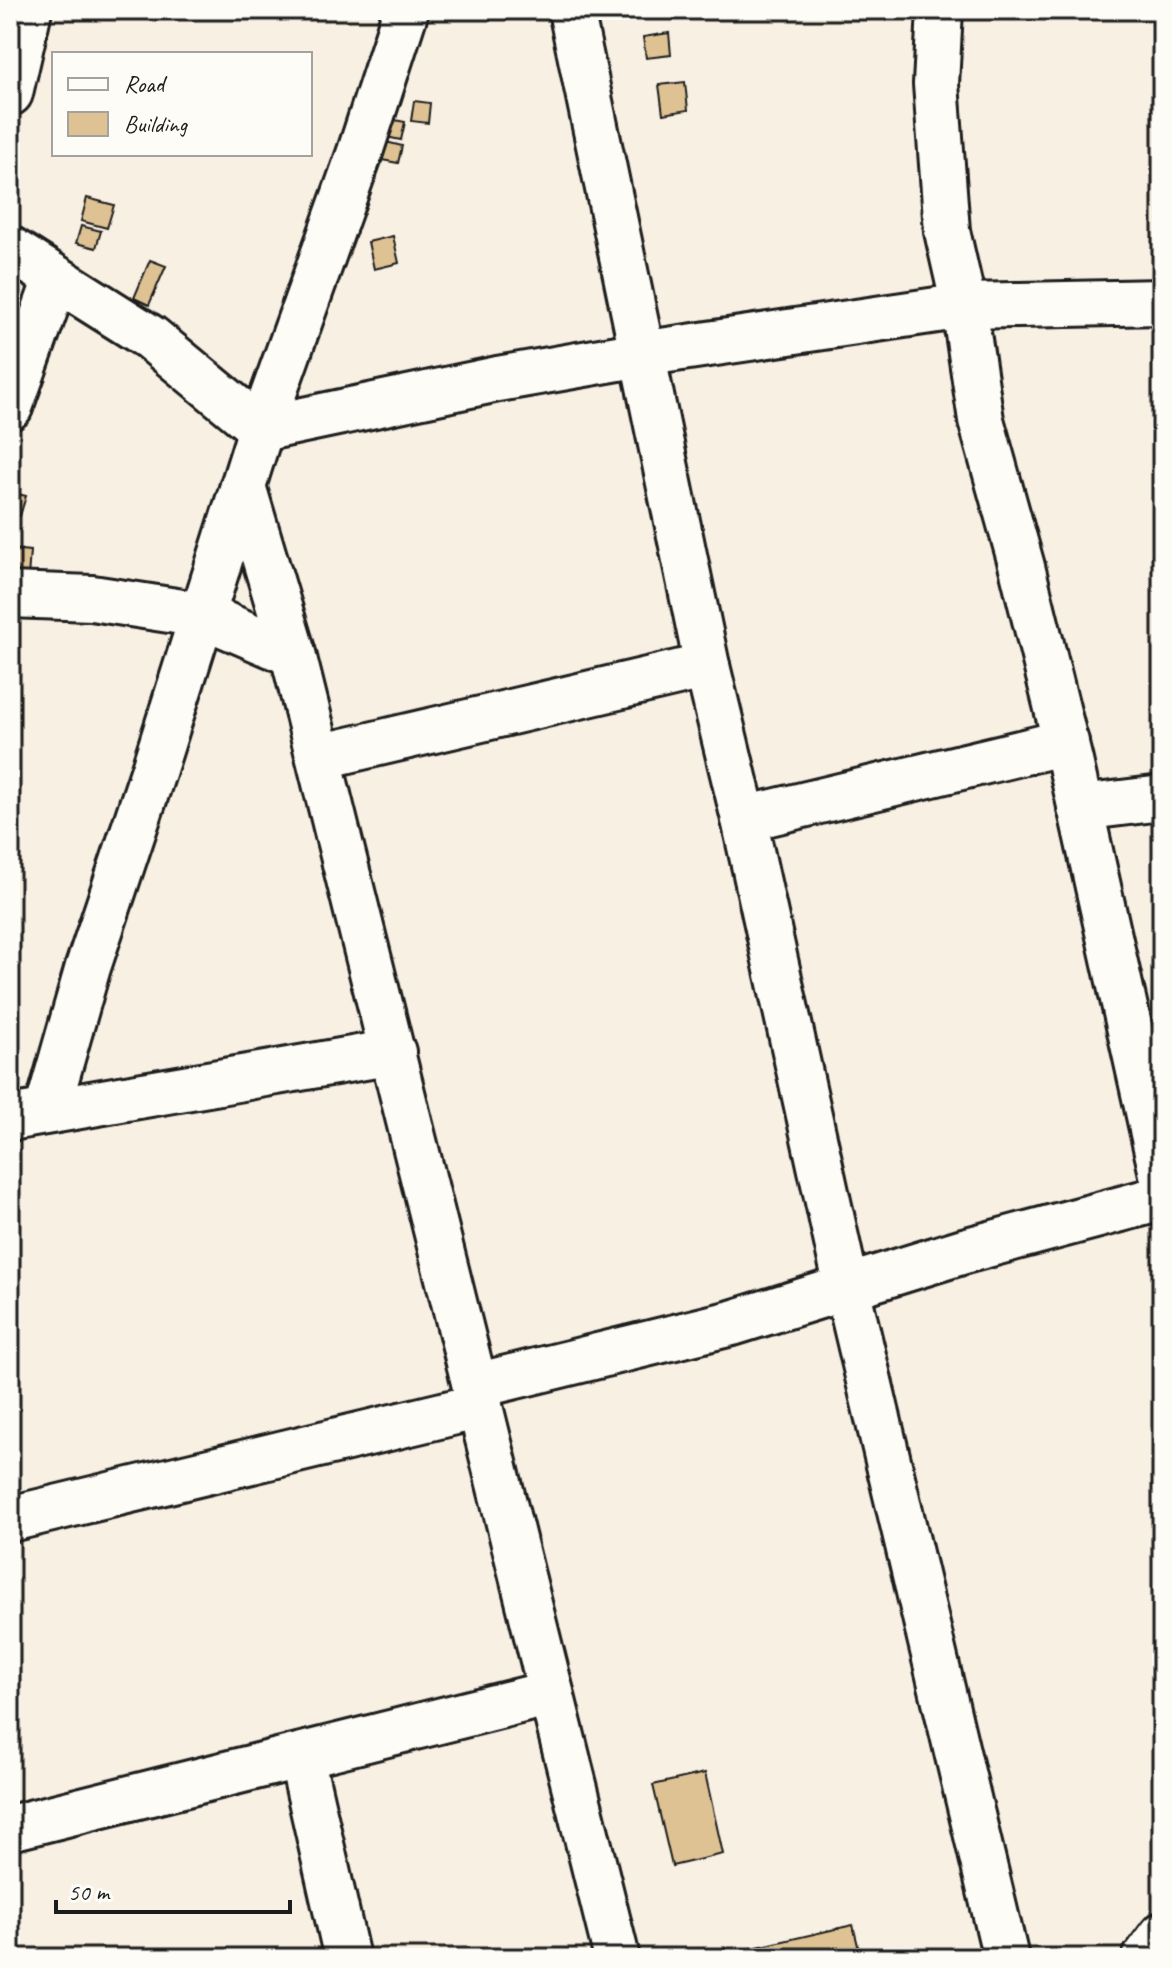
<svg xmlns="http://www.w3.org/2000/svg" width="1172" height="1968" font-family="Caveat,sans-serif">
	<rect width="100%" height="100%" fill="#f7f0e3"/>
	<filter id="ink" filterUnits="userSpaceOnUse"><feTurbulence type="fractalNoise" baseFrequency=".0125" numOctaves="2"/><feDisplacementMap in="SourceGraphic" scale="16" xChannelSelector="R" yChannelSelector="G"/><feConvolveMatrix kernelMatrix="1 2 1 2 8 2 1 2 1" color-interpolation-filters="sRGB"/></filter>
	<g filter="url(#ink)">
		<g fill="#dec293" stroke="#1c1c1c" stroke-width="2">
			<polygon points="669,33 671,55 646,58 643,37"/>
			<polygon points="685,82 688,110 663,114 659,85"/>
			<polygon points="414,101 430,103 428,123 411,121"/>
			<polygon points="390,119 405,122 401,140 386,137"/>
			<polygon points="386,142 402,146 398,163 382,160"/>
			<polygon points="87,198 114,205 107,228 81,221"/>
			<polygon points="81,226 101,231 96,248 76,243"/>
			<polygon points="393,236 399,263 374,269 368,242"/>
			<polygon points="150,260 166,266 149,305 134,298"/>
			<polygon points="10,492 26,496 20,516 10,513"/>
			<polygon points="10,549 30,551 28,577 10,575"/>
			<polygon points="705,1773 723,1854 672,1866 653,1785"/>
			<polygon points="853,1925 861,1958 709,1958"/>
		</g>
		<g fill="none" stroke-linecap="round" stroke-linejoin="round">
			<g stroke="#1c1c1c" stroke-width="50">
				<g id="minor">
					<polyline points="571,10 707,666 744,819 847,1288 1006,1958"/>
					<polyline points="940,10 936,84 947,231 964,306 981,420 1022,567 1070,761 1162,1174"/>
					<polyline points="10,93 29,10"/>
					<polyline points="10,249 151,338 261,429 498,379 641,354 964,306 1162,302"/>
					<polyline points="10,407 56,279"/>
					<polyline points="243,486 293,654 617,1958"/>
					<polyline points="10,595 92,598 202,615 293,654"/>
					<polyline points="319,757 707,666"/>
					<polyline points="1080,808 1162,798"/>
					<polyline points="744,819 1066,742"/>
					<polyline points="47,1111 88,967 154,769 261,429 359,155 406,10"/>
					<polyline points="10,1118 393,1052"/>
					<polyline points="475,1386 732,1323 964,1251 1162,1198"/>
					<polyline points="10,1519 480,1406"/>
					<polyline points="301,1756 347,1958"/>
					<polyline points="10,1828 551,1693"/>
					<polyline points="1145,1958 1162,1935"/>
				</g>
			</g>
			<use href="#minor" stroke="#fdfcf7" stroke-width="44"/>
		</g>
	</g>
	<rect width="1172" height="1968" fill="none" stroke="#fdfcf7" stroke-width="40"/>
	<rect x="20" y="20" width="1132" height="1928" fill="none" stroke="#1c1c1c" stroke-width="3" filter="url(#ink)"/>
	<rect x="52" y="52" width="260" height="104" fill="#fdfcf7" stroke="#a3a29f" stroke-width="2"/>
	<rect x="68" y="78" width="40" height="12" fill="#fdfcf7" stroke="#a3a29f" stroke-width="2"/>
	<text x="124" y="92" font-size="24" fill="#1c1c1c">Road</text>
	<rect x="68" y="112" width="40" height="24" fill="#dec293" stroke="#a3a29f" stroke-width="2"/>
	<text x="124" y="132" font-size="24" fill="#1c1c1c">Building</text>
	<path d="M56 1900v12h234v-12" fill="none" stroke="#1c1c1c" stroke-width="4"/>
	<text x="68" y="1900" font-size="24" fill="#1c1c1c" stroke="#fdfcf7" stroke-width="6" paint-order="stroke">50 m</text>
</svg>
